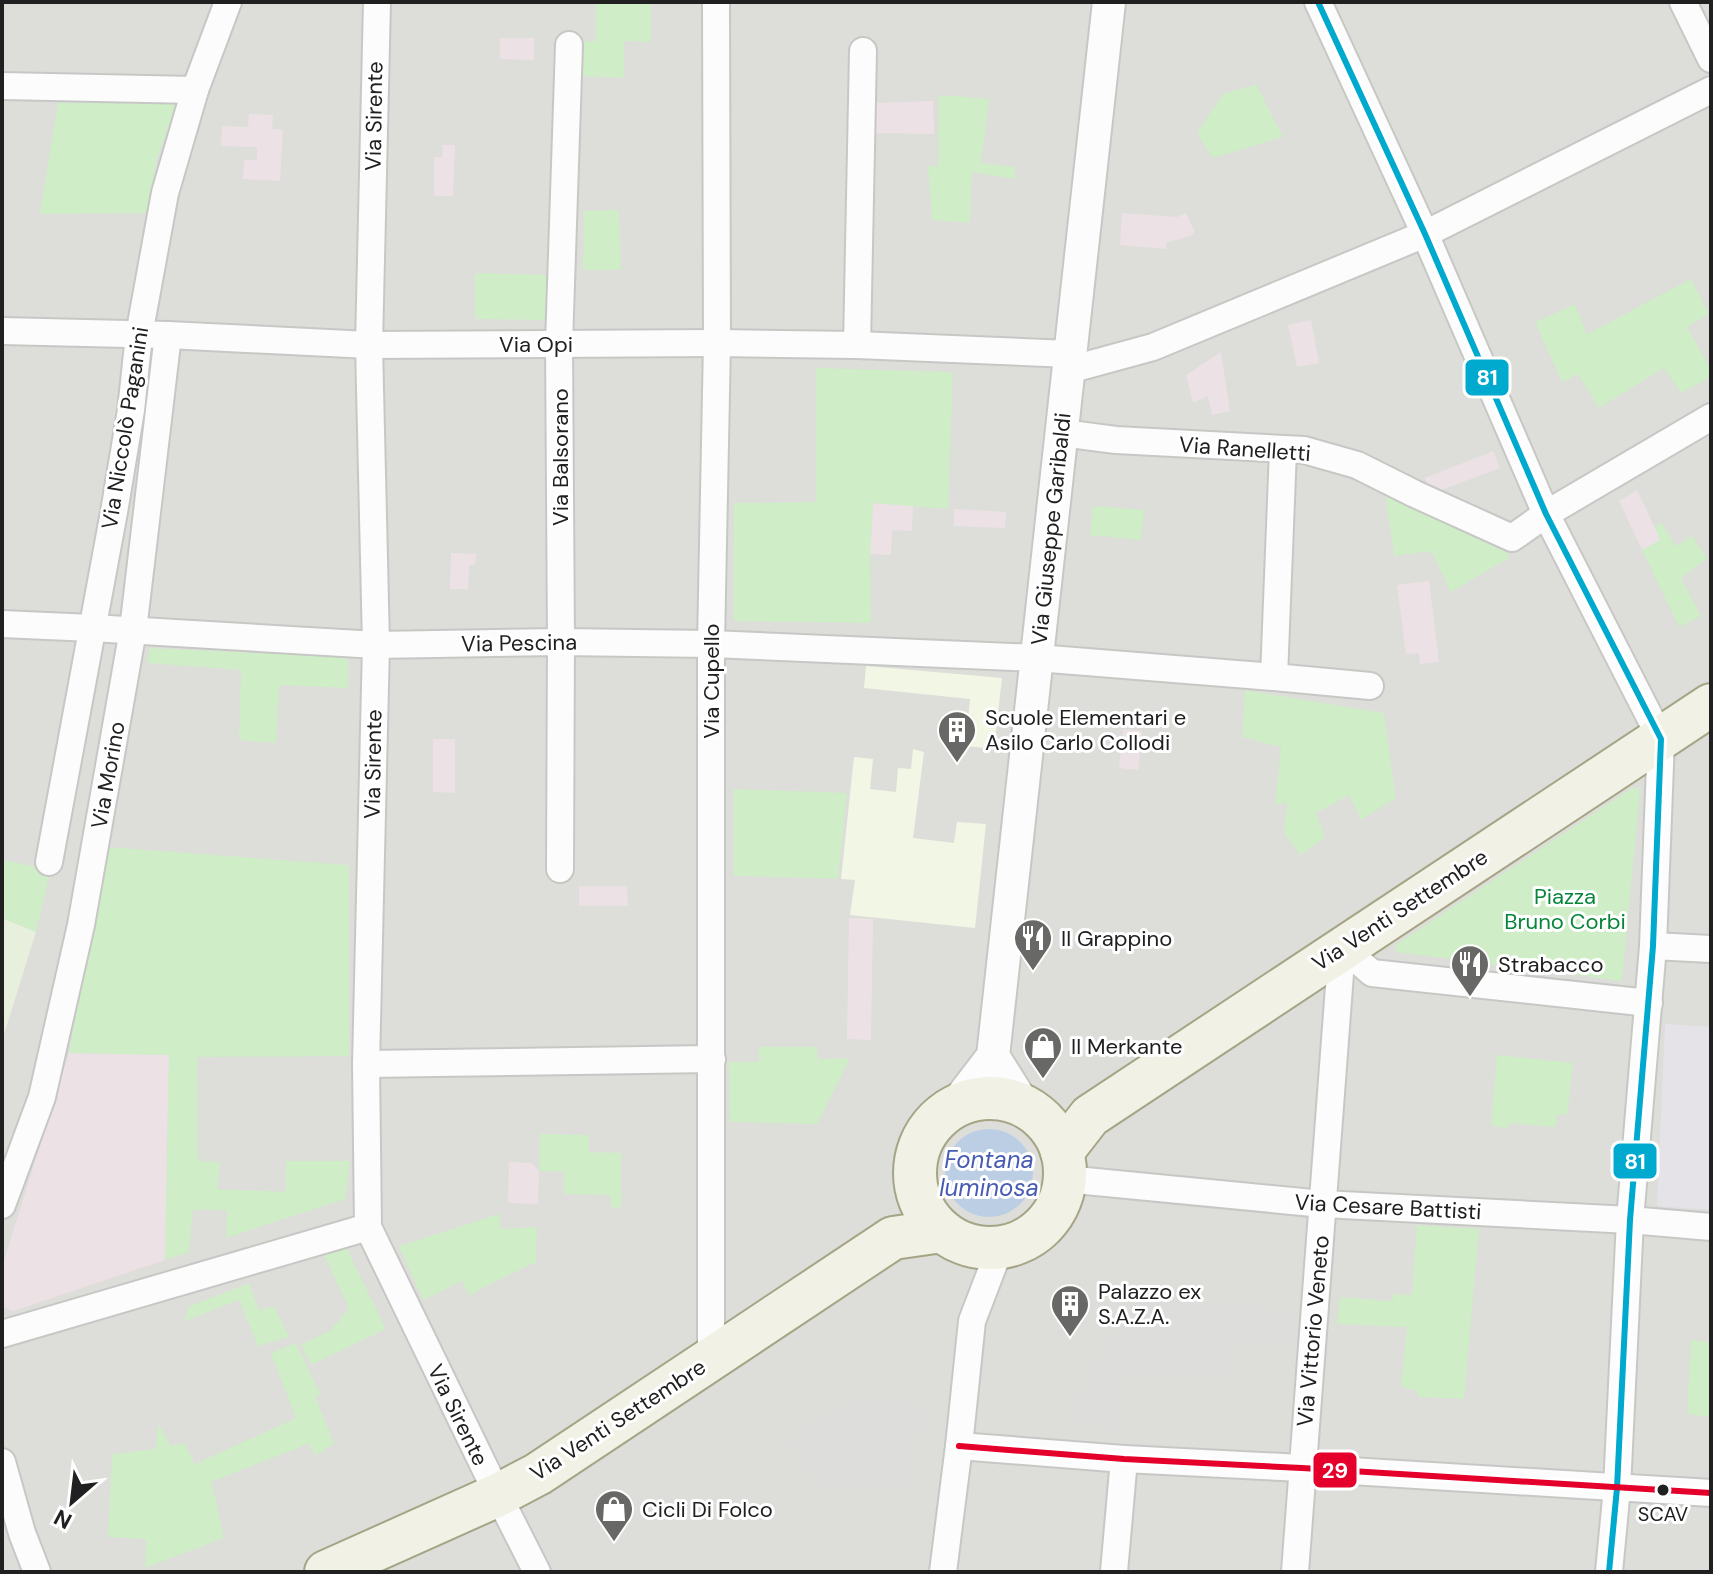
<svg xmlns="http://www.w3.org/2000/svg" width="1713" height="1574" font-family="'DM Sans',sans-serif">
	<rect width="100%" height="100%" fill="#eeeee9"/>
	<rect fill="#ddddda" x="2" y="2" width="1709" height="1570"/>
	<g fill="#ece2e5">
		<polygon points="500,38 534,38 534,60 500,59"/>
		<polygon points="933,101 934,134 874,133 874,103"/>
		<polygon points="249,114 273,115 272,129 283,130 280,181 243,179 244,160 257,160 257,147 221,146 222,126 248,127"/>
		<polygon points="443,145 455,145 453,196 434,196 434,157 442,157"/>
		<polygon points="1122,213 1177,217 1186,213 1195,232 1190,236 1166,243 1166,249 1120,245"/>
		<polygon points="1311,320 1319,363 1297,367 1288,325"/>
		<polygon points="1221,352 1230,411 1212,415 1208,396 1193,403 1186,375"/>
		<polygon points="1493,451 1500,468 1431,494 1425,478"/>
		<polygon points="1637,490 1661,540 1642,550 1619,501"/>
		<polygon points="873,503 913,506 912,531 892,530 891,555 870,554"/>
		<polygon points="954,509 1006,512 1005,528 954,526"/>
		<polygon points="451,553 476,554 475,565 469,565 468,589 450,589"/>
		<polygon points="1429,581 1439,662 1420,664 1419,653 1406,654 1397,585"/>
		<polygon points="1123,729 1142,731 1138,770 1119,768"/>
		<polygon points="433,739 455,739 455,793 433,792"/>
		<polygon points="579,886 627,886 628,906 579,906"/>
		<polygon points="849,918 873,919 871,1040 847,1039"/>
		<polygon points="69,1053 169,1055 165,1260 13,1311 2,1306 2,1267"/>
		<polygon points="509,1162 532,1163 539,1171 538,1204 508,1203"/>
	</g>
	<g fill="#f2f7e5">
		<polygon points="866,666 1002,678 994,749 966,746 970,699 864,688"/>
		<polygon points="913,749 924,752 913,838 954,843 957,822 986,824 975,928 850,915 855,880 841,879 854,757 873,759 870,789 896,792 898,768 911,769"/>
	</g>
	<polygon fill="#e8efdc" points="2,918 36,932 2,1041"/>
	<g fill="#cfedc7">
		<polygon points="596,2 651,2 651,42 624,41 624,78 580,76 578,42 596,41"/>
		<polygon points="1256,84 1283,137 1213,158 1197,133 1223,94"/>
		<polygon points="939,95 989,99 981,163 1015,167 1015,179 972,172 970,223 932,220 928,166 938,167"/>
		<polygon points="58,103 176,103 157,159 147,213 40,214"/>
		<polygon points="619,210 621,270 583,270 584,211"/>
		<polygon points="475,273 552,275 551,320 475,319"/>
		<polygon points="1691,279 1709,314 1687,327 1711,370 1711,377 1681,393 1664,368 1599,408 1578,374 1562,382 1535,322 1575,304 1587,334"/>
		<polygon points="816,368 953,372 948,509 873,503 870,554 871,623 734,621 734,503 816,502"/>
		<polygon points="1384,485 1501,541 1509,558 1451,592 1431,551 1394,556"/>
		<polygon points="1093,506 1144,510 1141,540 1090,535"/>
		<polygon points="1661,522 1676,546 1692,536 1707,558 1681,578 1701,616 1679,627 1642,550 1660,540 1655,527"/>
		<polygon points="150,648 348,657 348,688 279,685 276,743 239,740 241,670 147,663"/>
		<polygon points="1245,690 1384,713 1396,798 1361,820 1349,795 1316,813 1325,837 1301,855 1284,833 1287,803 1275,804 1281,747 1242,737"/>
		<polygon points="1632,788 1637,788 1640,791 1622,981 1397,952 1394,946"/>
		<polygon points="734,789 847,793 838,879 734,876"/>
		<polygon points="106,847 349,865 349,1056 197,1057 198,1161 220,1162 217,1189 286,1192 286,1161 350,1161 345,1199 226,1238 227,1210 193,1210 189,1252 165,1260 169,1055 69,1053"/>
		<polygon points="2,860 34,866 49,877 36,932 2,918"/>
		<polygon points="759,1047 817,1047 818,1059 850,1058 817,1124 730,1122 729,1062 759,1062"/>
		<polygon points="1497,1055 1573,1063 1567,1115 1557,1114 1556,1127 1510,1123 1508,1128 1491,1126"/>
		<polygon points="540,1134 589,1135 589,1152 621,1153 621,1208 611,1207 610,1195 564,1194 564,1172 539,1171"/>
		<polygon points="499,1214 501,1229 537,1227 536,1262 469,1295 462,1281 423,1300 399,1246"/>
		<polygon points="1417,1225 1479,1229 1464,1399 1418,1397 1417,1391 1401,1387 1407,1327 1337,1324 1340,1297 1392,1301 1394,1294 1412,1295"/>
		<polygon points="344,1243 386,1329 311,1365 301,1344 330,1331 349,1308 322,1251"/>
		<polygon points="249,1283 259,1310 274,1306 289,1337 258,1346 239,1300 185,1321 188,1307"/>
		<polygon points="1691,1340 1711,1342 1711,1417 1687,1414"/>
		<polygon points="296,1343 320,1394 315,1396 334,1444 316,1455 308,1444 208,1483 212,1483 224,1538 145,1568 146,1539 108,1537 112,1454 156,1449 158,1424 171,1446 184,1443 195,1464 296,1418 271,1353"/>
	</g>
	<g fill="#dddddb">
		<polygon points="1141,1300 1256,1306 1297,1315 1294,1346 1231,1342 1228,1379 1124,1373 1121,1429 1073,1425 1070,1406 1130,1307"/>
		<polygon points="848,1400 924,1405 915,1492 816,1484 787,1439"/>
	</g>
	<polygon fill="#e5e3e8" points="1665,1024 1711,1027 1711,1210 1657,1206"/>
	<circle fill="#bbcee3" cx="989" cy="1173" r="44"/>
	<g fill="none" stroke-linecap="round" stroke-linejoin="round">
		<g stroke="#c7c7c5" stroke-width="30">
			<g id="minor">
				<polyline points="377,2 369,345 376,645 366,1064 368,1227 498,1495 537,1572"/>
				<polyline points="1318,2 1425,234 1546,514 1661,739 1653,946 1630,1220 1617,1488 1609,1572"/>
				<polyline points="1683,2 1711,59"/>
				<polyline points="2,86 195,90"/>
				<polyline points="2,331 168,335 369,345 717,343 857,345 1070,354"/>
				<polyline points="857,345 863,51"/>
				<polyline points="1069,370 1153,347 1425,234 1711,90"/>
				<polyline points="1062,433 1116,440 1304,450 1357,465 1415,494 1512,538 1546,514 1711,417"/>
				<polyline points="2,624 92,628 376,645 561,642 711,644 1037,658 1274,677 1283,450"/>
				<polyline points="1274,677 1370,686"/>
				<polyline points="49,862 114,512 131,410 139,335 165,193 195,90 228,2"/>
				<polyline points="560,869 561,642 559,344 569,45"/>
				<polyline points="1653,946 1711,949"/>
				<polyline points="1342,947 1372,973 1649,1003"/>
				<polyline points="366,1064 712,1059"/>
				<polyline points="1065,1179 1323,1204 1630,1220 1711,1227"/>
				<polyline points="2,1205 42,1097 81,925 133,630 168,335"/>
				<polyline points="2,1334 368,1227"/>
				<polyline points="711,1359 711,644 717,343 716,2"/>
				<polyline points="959,1446 1124,1459 1302,1468 1711,1493"/>
				<polyline points="2,1462 22,1533 37,1572"/>
				<polyline points="943,1572 959,1446 972,1321 1000,1248"/>
				<polyline points="1114,1572 1124,1459"/>
				<path d="M1295,1572c14,-208 32,-416 47,-625"/>
			</g>
		</g>
		<g stroke="#c7c7c5" stroke-width="36">
			<g id="tertiary">
				<polyline points="993,1056 1025,1107"/>
				<polyline points="954,1107 993,1056 1109,2"/>
			</g>
		</g>
		<g stroke="#a5a585" stroke-width="46">
			<g id="primary">
				<circle cx="990" cy="1173" r="75"/>
				<polyline points="1062,1152 1090,1116 1711,705"/>
				<polyline points="326,1572 498,1495 538,1474 893,1238 942,1231"/>
			</g>
		</g>
		<use href="#minor" stroke="#fcfcfc" stroke-width="26"/>
		<use href="#tertiary" stroke="#fcfcfc" stroke-width="32"/>
		<use href="#primary" stroke="#f1f1e6" stroke-width="42"/>
		<g stroke="#fff" stroke-width="12">
			<polyline id="bus-1" points="1318,2 1425,234 1546,514 1661,739 1653,946 1630,1220 1617,1488 1609,1572"/>
		</g>
		<g stroke="#fff" stroke-width="12">
			<polyline id="bus-2" points="959,1446 1124,1459 1302,1468 1711,1493"/>
		</g>
		<use href="#bus-1" stroke="#00a9ce" stroke-width="6"/>
		<use href="#bus-2" stroke="#e4002b" stroke-width="6"/>
	</g>
	<defs>
		<g id="building-pin" transform="scale(2)"><path d="M0 17L-7.5 6A9.5 9.5 0 1 1 7.5 6Z" fill="#686866" stroke="#fff"/><path d="M-4-6H4V6H1V3H-1V6H-4ZM-2.5-4.3h1.7v1.8h-1.7ZM.8-4.3h1.7v1.8H.8ZM-2.5-1h1.7V.8h-1.7ZM.8-1h1.7V.8H.8Z" fill="#fff"/></g>
		<g id="restaurant-pin" transform="scale(2)"><path d="M0 17L-7.5 6A9.5 9.5 0 1 1 7.5 6Z" fill="#686866" stroke="#fff"/><path d="M-5-6h1v4h1v-4h1v4h1v-4h1v5L-1.5 .5V6h-2V.5L-5-1ZM5-6V6H3V1.5H1.5Q1.5-4 5-6Z" fill="#fff"/></g>
		<g id="shop-pin" transform="scale(2)"><path d="M0 17L-7.5 6A9.5 9.5 0 1 1 7.5 6Z" fill="#686866" stroke="#fff"/><path d="M-5-2.5h2.3a2.7 3.5 0 0 1 5.4 0H5L5.5 6h-11ZM-1.5-2.5h3a1.5 2.3 0 0 0-3 0Z" fill="#fff"/></g>
	</defs>
	<g fill-rule="evenodd">
		<use href="#building-pin" x="957" y="730"/>
		<use href="#restaurant-pin" x="1033" y="938"/>
		<use href="#restaurant-pin" x="1470" y="964"/>
		<use href="#shop-pin" x="1043" y="1046"/>
		<use href="#building-pin" x="1070" y="1304"/>
		<use href="#shop-pin" x="614" y="1509"/>
	</g>
	<circle fill="#202020" stroke="#fff" stroke-width="3" cx="1663" cy="1490" r="7"/>
	<g text-anchor="middle" dominant-baseline="central" stroke-width="6" stroke-linejoin="round" paint-order="stroke">
		<g font-size="20" fill="#202020" stroke="#fff">
			<text x="1663" y="1514">SCAV</text>
		</g>
		<g font-size="22" fill="#202020" stroke="#fff">
			<text transform="translate(374 116) rotate(-89)">Via Sirente</text>
			<text x="536" y="344">Via Opi</text>
			<text transform="translate(125 428) rotate(-81)">Via Niccolò Paganini</text>
			<text transform="translate(1245 449) rotate(4)">Via Ranelletti</text>
			<text transform="translate(560 457) rotate(-90)">Via Balsorano</text>
			<text transform="translate(1051 529) rotate(-84)">Via Giuseppe Garibaldi</text>
			<text transform="translate(519 643) rotate(-1)">Via Pescina</text>
			<text transform="translate(711 681) rotate(-90)">Via Cupello</text>
			<text transform="translate(373 764) rotate(-89)">Via Sirente</text>
			<text transform="translate(108 775) rotate(-80)">Via Morino</text>
			<text transform="translate(1400 910) rotate(-33)">Via Venti Settembre</text>
			<text transform="translate(1388 1207) rotate(3)">Via Cesare Battisti</text>
			<text transform="translate(1313 1331) rotate(-85)">Via Vittorio Veneto</text>
			<text transform="translate(458 1415) rotate(64)">Via Sirente</text>
			<text transform="translate(618 1420) rotate(-33)">Via Venti Settembre</text>
		</g>
		<g font-size="22" fill="#202020" stroke="#fff" text-anchor="start">
			<text x="985" y="717">Scuole Elementari e<tspan x="985" dy="25">Asilo Carlo Collodi</tspan></text>
			<text x="1061" y="938">Il Grappino</text>
			<text x="1498" y="964">Strabacco</text>
			<text x="1071" y="1046">Il Merkante</text>
			<text x="1098" y="1291">Palazzo ex<tspan x="1098" dy="25">S.A.Z.A.</tspan></text>
			<text x="642" y="1509">Cicli Di Folco</text>
		</g>
		<g font-size="22" fill="#07853a" stroke="#fff">
			<text x="1565" y="896">Piazza<tspan x="1565" dy="25">Bruno Corbi</tspan></text>
		</g>
		<g font-size="24" font-style="italic" fill="#475bb5" stroke="#fff">
			<text x="989" y="1159">Fontana<tspan x="989" dy="28">luminosa</tspan></text>
		</g>
	</g>
	<g stroke="#fff" stroke-width="3">
		<rect x="1464" y="358" width="46" height="39" rx="8" fill="#00a9ce"/>
		<rect x="1612" y="1142" width="46" height="38" rx="8" fill="#00a9ce"/>
		<rect x="1312" y="1451" width="46" height="38" rx="8" fill="#e4002b"/>
	</g>
	<g font-size="22" text-anchor="middle" font-weight="bold" fill="#fff">
		<text x="1487" y="385">81</text>
		<text x="1635" y="1169">81</text>
		<text x="1335" y="1478">29</text>
	</g>
	<rect width="1713" height="1574" fill="none" stroke="#202020" stroke-width="8"/>
	<g transform="translate(72 1502) rotate(208)" stroke="#ffffff" stroke-width="6" paint-order="stroke">
	<path d="M0-6L14 30L0 20L-14 30Z" fill="#202020"/>
	<text y="-12" font-size="22" font-weight="bold" text-anchor="middle" fill="#202020">N</text>
	</g>
</svg>
